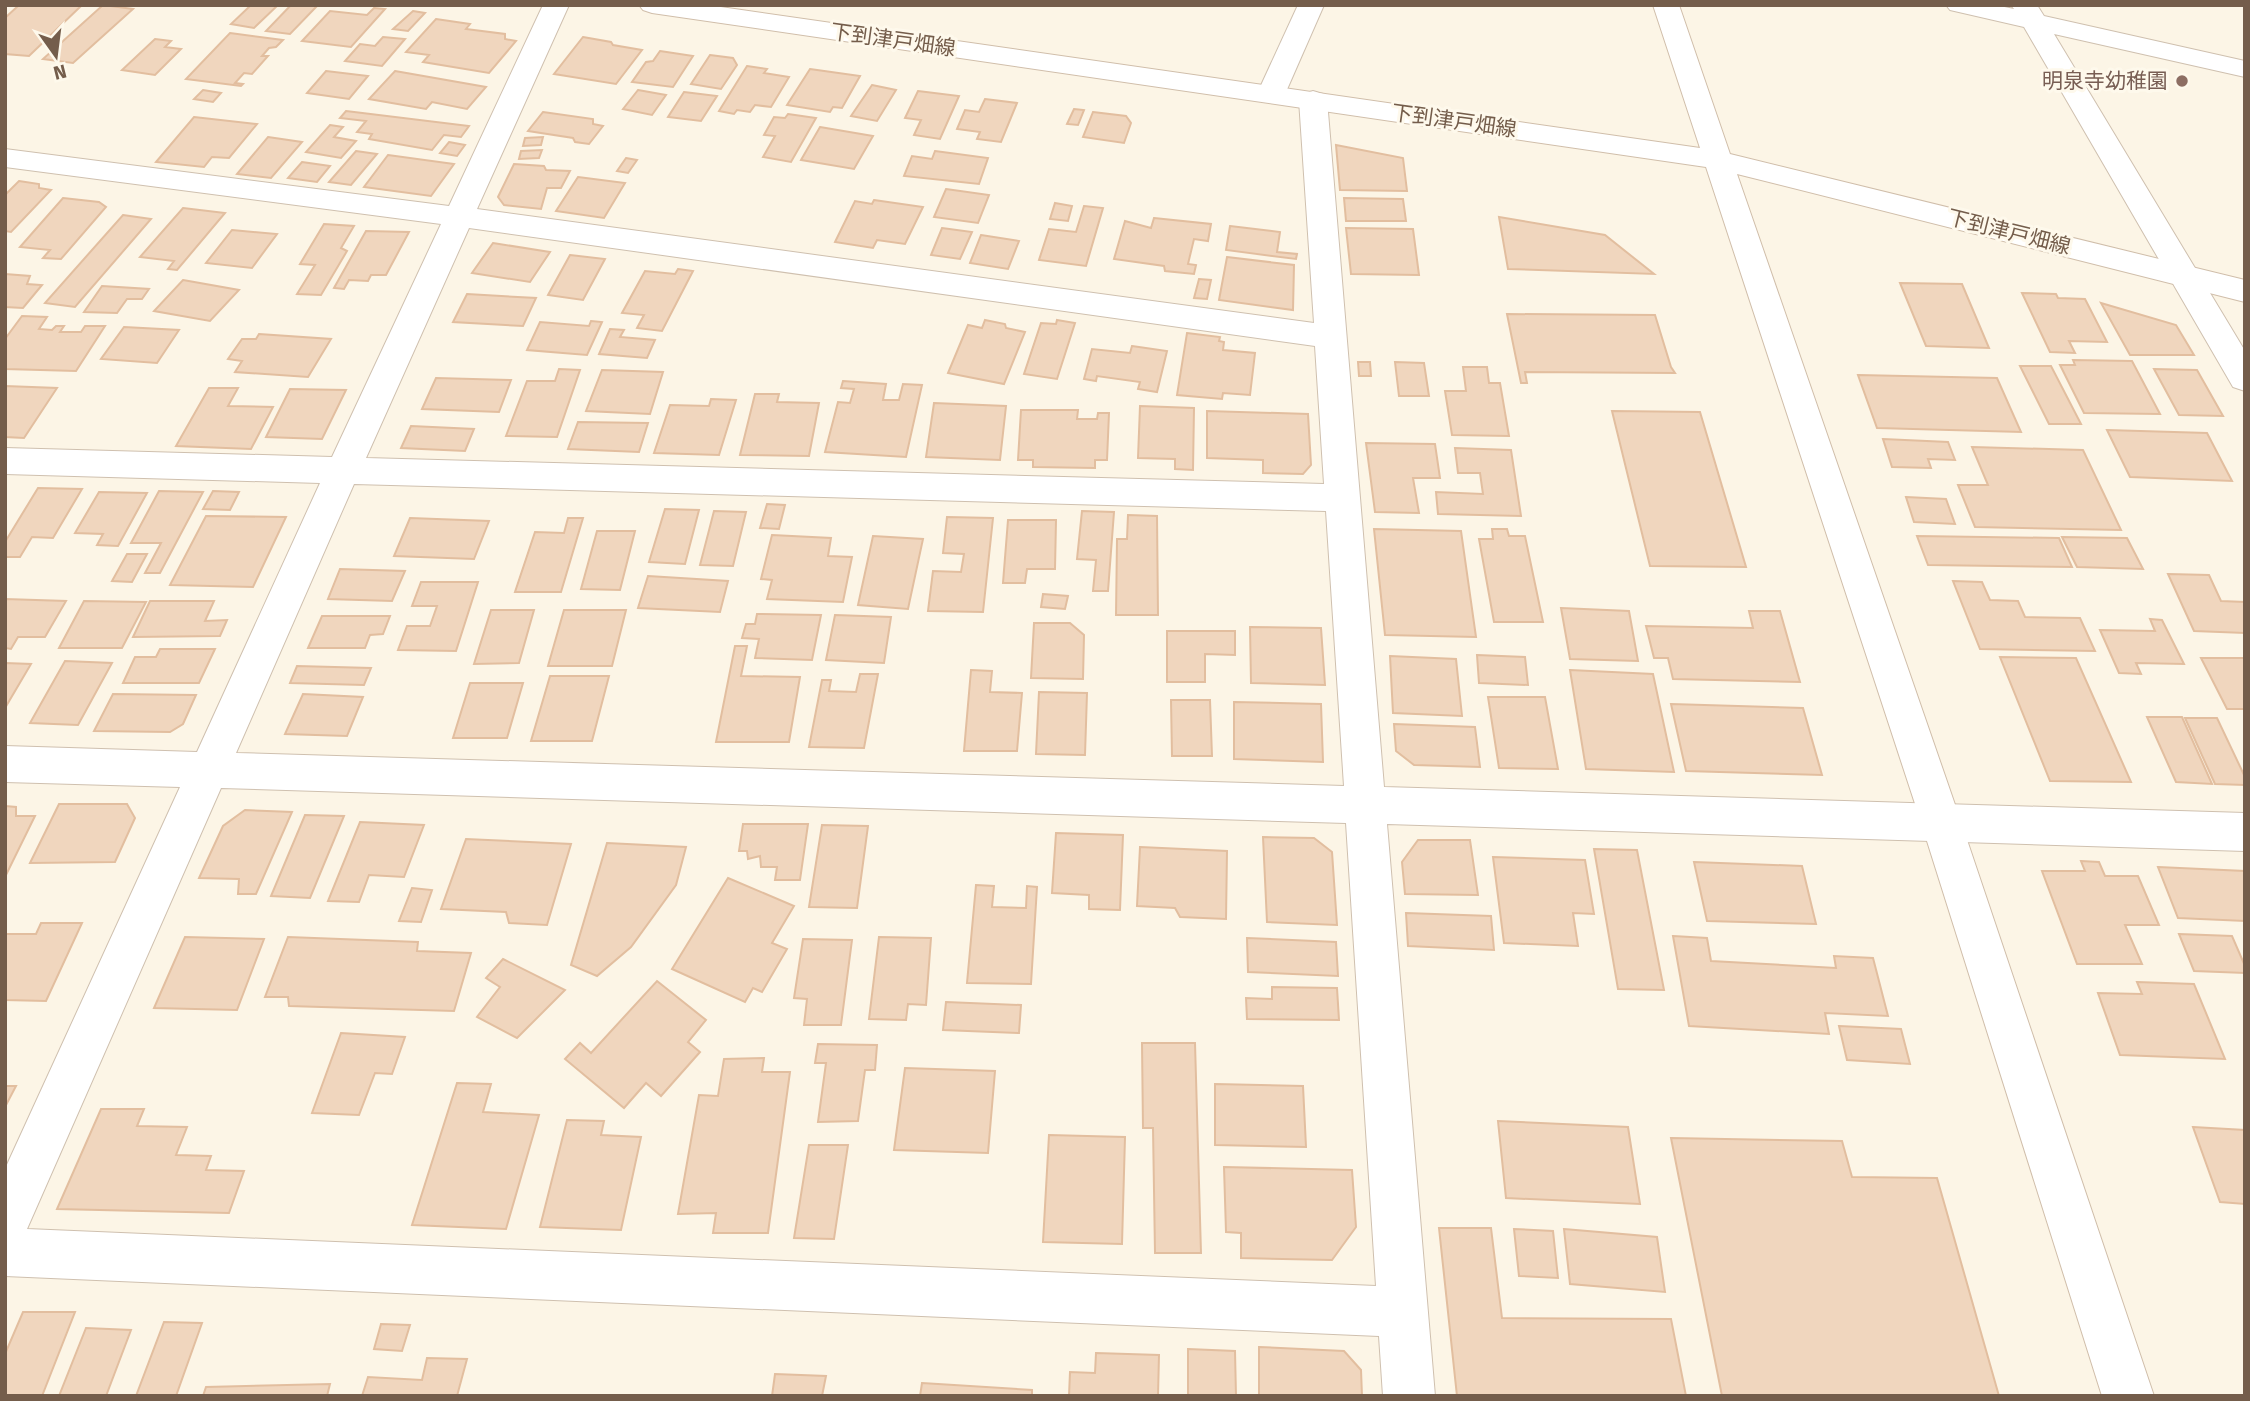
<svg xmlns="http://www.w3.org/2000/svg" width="2250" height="1401" font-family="'Fira Sans','Noto Sans JP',sans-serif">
	<rect width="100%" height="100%" fill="#fcf5e6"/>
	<g fill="#f0d6be" stroke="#e2be9f" stroke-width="2">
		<polygon points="19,5 30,6 82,5 29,56 5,54 5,18"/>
		<polygon points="103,5 133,9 73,63 43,59"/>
		<polygon points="251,5 278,5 254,28 231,24"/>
		<polygon points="291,5 318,5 290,34 266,31"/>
		<polygon points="374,8 385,9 351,47 302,41 330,11 367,15"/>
		<polygon points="413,11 425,13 408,31 393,29"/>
		<polygon points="436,19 470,24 466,29 505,34 505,39 516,41 489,73 423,62 429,55 406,52"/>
		<polygon points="230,33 283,40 276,47 269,48 262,56 268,56 252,74 244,73 235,83 243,84 241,86 186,79"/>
		<polygon points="383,37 405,39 382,66 345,61 360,44 375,46"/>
		<polygon points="583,37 611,42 613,45 642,50 616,84 554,74"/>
		<polygon points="155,39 171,41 165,47 181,49 155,75 122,70"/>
		<polygon points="660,51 693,56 673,87 632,82 646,62 653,61"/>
		<polygon points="710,55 733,58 737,65 721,89 691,84"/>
		<polygon points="747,66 767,69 764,73 789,77 771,107 755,105 750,112 737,110 734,114 719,111"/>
		<polygon points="810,69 860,76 842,108 833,107 830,112 787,105"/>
		<polygon points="326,71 368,76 349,99 307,93"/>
		<polygon points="395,71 486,87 467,109 432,102 426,109 369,99"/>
		<polygon points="872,85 896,90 877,121 851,116"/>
		<polygon points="203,90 221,93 213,102 194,99"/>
		<polygon points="638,90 666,95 652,115 623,109"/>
		<polygon points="918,91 959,96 940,139 914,135 921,120 905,118"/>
		<polygon points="684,92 717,96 701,121 668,117"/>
		<polygon points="985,99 1017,103 1001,142 977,139 980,132 957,129 965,110 979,112"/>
		<polygon points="1074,109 1084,110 1078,125 1067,124"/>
		<polygon points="346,111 469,126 461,137 444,135 432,150 369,139 372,134 357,132 366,121 340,118"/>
		<polygon points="543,112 593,119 593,124 603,126 589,144 575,142 573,138 528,131"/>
		<polygon points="1093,112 1126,116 1131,123 1124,143 1083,137"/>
		<polygon points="788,114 816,118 791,162 763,157 775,136 764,135 774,117 785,118"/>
		<polygon points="194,117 257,124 229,158 212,157 204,167 156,162"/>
		<polygon points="330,125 343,127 334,137 356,141 341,158 306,152"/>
		<polygon points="820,127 873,136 854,169 801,160"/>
		<polygon points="268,137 302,142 271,178 237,174"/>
		<polygon points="543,137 541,145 523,146 525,138"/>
		<polygon points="449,142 465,145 457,156 440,153"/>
		<polygon points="1336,145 1403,158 1407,191 1340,190"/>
		<polygon points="542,150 539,158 519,159 521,151"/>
		<polygon points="356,151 377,154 351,185 329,182"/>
		<polygon points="935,151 988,158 979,184 904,176 912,156 932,159"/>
		<polygon points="388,155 454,164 431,196 364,187"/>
		<polygon points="626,158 637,160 628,173 617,171"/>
		<polygon points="302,162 330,166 317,182 288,178"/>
		<polygon points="514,164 544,166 546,170 570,171 561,188 547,188 541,209 504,205 498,197"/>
		<polygon points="578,177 625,183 604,218 556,211"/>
		<polygon points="19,181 39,184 39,188 51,190 11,232 5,231 5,195"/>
		<polygon points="946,189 989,195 978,223 934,217"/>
		<polygon points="63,198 99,202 106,207 61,259 43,258 50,250 20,247"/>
		<polygon points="1344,198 1403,199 1406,221 1346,221"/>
		<polygon points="874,200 923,207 905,244 877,240 873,248 835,242 855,201 872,204"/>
		<polygon points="1055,203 1072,206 1068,221 1050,219"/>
		<polygon points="1084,206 1103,208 1086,266 1039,260 1049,229 1076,232"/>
		<polygon points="183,208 225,213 177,270 168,269 174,261 140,257"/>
		<polygon points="123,215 151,219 75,307 45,303"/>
		<polygon points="1499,217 1605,235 1654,274 1508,269"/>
		<polygon points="1154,218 1211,224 1208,241 1194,239 1188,264 1196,265 1194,274 1165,271 1164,266 1114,259 1125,221 1151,228"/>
		<polygon points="324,224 354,226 341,248 347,251 321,295 297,294 315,265 300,264"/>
		<polygon points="1230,226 1280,232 1277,252 1297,254 1296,259 1226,250"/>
		<polygon points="942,228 972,232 960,259 931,255"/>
		<polygon points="1346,228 1413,229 1419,275 1351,274"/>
		<polygon points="232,230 277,234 252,268 206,263"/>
		<polygon points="366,231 409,232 386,275 371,275 368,281 349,280 344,289 334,288"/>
		<polygon points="981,235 1019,241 1008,269 970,263"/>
		<polygon points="493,243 550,252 530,282 472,273"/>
		<polygon points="570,255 605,259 583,300 548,295"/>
		<polygon points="1227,257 1294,265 1293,310 1219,300"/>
		<polygon points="678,269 693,271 662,331 637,328 644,315 622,313 645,271 675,274"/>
		<polygon points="5,274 30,276 27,284 42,285 23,308 5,307"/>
		<polygon points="1199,279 1211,280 1207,299 1194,298"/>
		<polygon points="183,280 239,290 210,321 154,311"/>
		<polygon points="1900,283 1962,284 1989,348 1926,346"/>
		<polygon points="102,286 149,289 142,299 127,299 117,313 84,312"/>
		<polygon points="2022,293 2056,294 2058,298 2085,299 2107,342 2069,341 2075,353 2050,352"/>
		<polygon points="467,294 536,298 523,326 453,322"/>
		<polygon points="2101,303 2176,325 2194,355 2130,355"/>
		<polygon points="1507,314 1655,315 1671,367 1675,373 1525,372 1527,383 1521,383"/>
		<polygon points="22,316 47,317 39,329 52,330 56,326 64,326 60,332 81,332 85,326 105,326 76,371 5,369 5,339"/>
		<polygon points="985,320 1005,324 1006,328 1025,332 1004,384 948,373 968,325 982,328"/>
		<polygon points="1057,320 1075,323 1057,379 1024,374 1041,323 1056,324"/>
		<polygon points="591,321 602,322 587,355 527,350 540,322 589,326"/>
		<polygon points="124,327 179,330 157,363 101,359"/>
		<polygon points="610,329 624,330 620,337 655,340 647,358 599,354"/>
		<polygon points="1187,333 1220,337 1219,341 1224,342 1223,350 1255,353 1250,395 1223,393 1222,399 1177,395"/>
		<polygon points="259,334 331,339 308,377 235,372 242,361 228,359 242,339 256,339"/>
		<polygon points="1132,346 1167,351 1157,392 1138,389 1140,382 1097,376 1096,381 1084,379 1092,349 1130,353"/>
		<polygon points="2073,360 2132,361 2160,414 2084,413 2060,365 2075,365"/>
		<polygon points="1358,362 1370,362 1371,376 1359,376"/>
		<polygon points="1395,362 1424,363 1429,396 1399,396"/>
		<polygon points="2020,366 2051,366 2081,424 2049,424"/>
		<polygon points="1463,367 1487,367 1489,383 1500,383 1509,436 1452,435 1445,391 1466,391"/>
		<polygon points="559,369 580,370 557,437 506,436 527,381 555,381"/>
		<polygon points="2154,369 2197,370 2223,416 2179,415"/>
		<polygon points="602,370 663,372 650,414 586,411"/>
		<polygon points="1858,375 1997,378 2021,432 1877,428"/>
		<polygon points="436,378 511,380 499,412 422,409"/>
		<polygon points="843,381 886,384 883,400 899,400 903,384 922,385 906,457 825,452 838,402 850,403 854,389 841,388"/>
		<polygon points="5,386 57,388 24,438 5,437"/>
		<polygon points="209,388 238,388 228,406 273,407 251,449 176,446"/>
		<polygon points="290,389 346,390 322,439 266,437"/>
		<polygon points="755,394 779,394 777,402 819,403 809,456 740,455"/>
		<polygon points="711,399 736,400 719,455 654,453 670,405 709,406"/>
		<polygon points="934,403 1006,406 1000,460 926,457"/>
		<polygon points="1140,406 1194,408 1193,470 1175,469 1175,459 1138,458"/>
		<polygon points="1021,410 1078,410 1077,419 1097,419 1098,413 1109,413 1107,460 1095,460 1095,468 1033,467 1033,460 1018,460"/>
		<polygon points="1207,411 1308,414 1311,465 1303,474 1263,473 1263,460 1207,458"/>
		<polygon points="1612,411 1700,412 1746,567 1650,566"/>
		<polygon points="578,422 648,423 639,452 568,449"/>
		<polygon points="411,426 474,429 465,451 401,448"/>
		<polygon points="2107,430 2207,433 2232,481 2130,477"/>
		<polygon points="1883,439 1948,442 1955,460 1928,459 1931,468 1892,467"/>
		<polygon points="1366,443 1435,444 1440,478 1413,478 1419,513 1375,512"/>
		<polygon points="1972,447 2083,450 2121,530 1975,527 1958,485 1988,485"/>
		<polygon points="1455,448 1511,450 1521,516 1438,514 1436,492 1483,494 1480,473 1458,473"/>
		<polygon points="38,488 82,489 53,538 32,537 20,557 5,557 5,542"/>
		<polygon points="159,491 203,492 160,573 145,573 161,543 131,543"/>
		<polygon points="213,491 239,492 230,510 203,509"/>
		<polygon points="99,492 147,493 118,546 97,545 103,534 75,533"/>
		<polygon points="1906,497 1946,499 1955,524 1914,522"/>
		<polygon points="767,504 785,505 779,529 760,528"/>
		<polygon points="665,509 699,510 685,564 649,562"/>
		<polygon points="714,511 746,512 733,566 700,565"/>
		<polygon points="1082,511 1114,512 1108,591 1093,591 1096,560 1077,559"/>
		<polygon points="1128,515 1157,516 1158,615 1116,615 1117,539 1127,539"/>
		<polygon points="206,516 286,517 253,587 170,585"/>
		<polygon points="947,517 993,518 983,612 928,611 933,571 961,572 964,554 943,553"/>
		<polygon points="410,518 489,521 474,559 394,556"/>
		<polygon points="568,518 583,518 561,592 515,592 535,532 564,533"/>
		<polygon points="1008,520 1056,520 1055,569 1027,569 1025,583 1003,583"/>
		<polygon points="1374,529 1461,531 1476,637 1385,635"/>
		<polygon points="1492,529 1507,529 1509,536 1525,536 1543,622 1494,622 1479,539 1493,539"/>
		<polygon points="597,531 635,531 620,590 581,589"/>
		<polygon points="772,535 831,538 828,556 852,557 843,602 767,599 772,580 761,579"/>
		<polygon points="873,536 923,539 908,609 858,605"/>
		<polygon points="1917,536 2059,538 2072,567 1928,565"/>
		<polygon points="2062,537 2127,538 2143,569 2077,567"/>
		<polygon points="127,554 147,554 132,582 112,581"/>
		<polygon points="340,569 405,571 392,601 328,599"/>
		<polygon points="2168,574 2209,575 2221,601 2245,602 2245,633 2194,631"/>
		<polygon points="648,576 728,581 720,612 638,608"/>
		<polygon points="1953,581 1982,582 1990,600 2018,601 2025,617 2080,618 2095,651 1980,649"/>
		<polygon points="421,582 478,582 456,651 398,650 407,626 430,626 437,606 412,606"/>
		<polygon points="1043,594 1068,596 1065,609 1041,607"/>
		<polygon points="5,599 66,601 45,637 18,637 11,649 5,648"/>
		<polygon points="84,601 146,602 122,648 59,648"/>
		<polygon points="150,601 214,601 205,621 227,620 220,636 133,637"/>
		<polygon points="1561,608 1629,611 1638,661 1570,659"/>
		<polygon points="491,610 534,610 519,663 474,664"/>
		<polygon points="564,610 626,610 612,666 548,666"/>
		<polygon points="1749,611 1780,611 1800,682 1673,679 1668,658 1654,658 1646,626 1753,628"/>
		<polygon points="757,614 821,615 812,660 755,658 759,639 742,638 746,624 755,624"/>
		<polygon points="835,615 891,617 884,663 826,660"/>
		<polygon points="322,616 390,616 383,634 370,635 365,648 308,648"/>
		<polygon points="2150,619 2162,620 2184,664 2136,663 2141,674 2119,673 2100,630 2155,631"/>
		<polygon points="1034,623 1070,623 1084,635 1083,679 1031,678"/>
		<polygon points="1250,627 1321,628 1325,685 1251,683"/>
		<polygon points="1167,631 1235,631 1235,655 1205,654 1205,682 1167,682"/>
		<polygon points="735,646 747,646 741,676 800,677 789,742 716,742"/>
		<polygon points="160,649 215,649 199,683 123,683 135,657 156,657"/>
		<polygon points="1477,655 1525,657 1528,685 1479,683"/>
		<polygon points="1390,656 1456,659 1462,716 1393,713"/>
		<polygon points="2000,657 2076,658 2131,782 2050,781"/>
		<polygon points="2201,658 2245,658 2245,709 2227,709"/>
		<polygon points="65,661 112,663 78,725 30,723"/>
		<polygon points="5,663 31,664 5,708"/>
		<polygon points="297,666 371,668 364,685 290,683"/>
		<polygon points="971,670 992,671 990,692 1022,693 1017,751 964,751"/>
		<polygon points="1570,670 1653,674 1674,772 1586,769"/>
		<polygon points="860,674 878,674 864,748 809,747 822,680 831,680 829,691 856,692"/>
		<polygon points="550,676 609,676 592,741 531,741"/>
		<polygon points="470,683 523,683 507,738 453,738"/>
		<polygon points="1039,692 1087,693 1085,755 1036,754"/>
		<polygon points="113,694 196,695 183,724 170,732 94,731"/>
		<polygon points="303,694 363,697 347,736 285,734"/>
		<polygon points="1488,697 1545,697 1558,769 1499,768"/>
		<polygon points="1171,700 1210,700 1212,756 1172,756"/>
		<polygon points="1234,702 1321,704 1323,762 1234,759"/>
		<polygon points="1671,704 1803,708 1822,775 1686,771"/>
		<polygon points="2147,717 2182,717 2212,784 2176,782"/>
		<polygon points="2185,718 2217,718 2245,777 2245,785 2215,784"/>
		<polygon points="1394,724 1475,727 1480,767 1414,765 1396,751"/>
		<polygon points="59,804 127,804 135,818 115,862 30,863"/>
		<polygon points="5,806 16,807 16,816 35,816 5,877"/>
		<polygon points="245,810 292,812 256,894 238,894 239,879 199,878 223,826"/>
		<polygon points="305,815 344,816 310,898 271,896"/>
		<polygon points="360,822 424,825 404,877 369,875 359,902 328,901"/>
		<polygon points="743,824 808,824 800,880 775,880 777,867 761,867 760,856 748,859 747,851 739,851"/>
		<polygon points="822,825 868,826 857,908 809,907"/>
		<polygon points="1056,833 1123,835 1120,910 1089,909 1089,895 1052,893"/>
		<polygon points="1263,837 1314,838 1332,852 1337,925 1267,922"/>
		<polygon points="466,839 571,844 547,925 509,923 506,912 441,909"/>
		<polygon points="1418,840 1470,840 1478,895 1405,894 1402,862"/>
		<polygon points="607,843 686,847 676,885 631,947 597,976 571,965"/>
		<polygon points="1140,847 1227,851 1226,919 1180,917 1175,908 1137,906"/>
		<polygon points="1594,849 1637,850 1664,990 1618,989"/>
		<polygon points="1493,857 1585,860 1594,914 1573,913 1578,946 1504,943"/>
		<polygon points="2081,861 2099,862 2105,876 2138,876 2159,925 2125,925 2142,964 2077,964 2042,871 2085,871"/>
		<polygon points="1694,862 1802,866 1816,924 1707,921"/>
		<polygon points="2158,867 2245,871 2245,921 2178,918"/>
		<polygon points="728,878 794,906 772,943 787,949 762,992 753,988 745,1002 672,969"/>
		<polygon points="976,885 994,886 992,907 1026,908 1027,886 1037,887 1031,984 967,983"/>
		<polygon points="412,888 432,890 421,922 399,921"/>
		<polygon points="1406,913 1491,916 1494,950 1408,946"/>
		<polygon points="41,923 82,923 46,1001 5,1000 5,934 36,934"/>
		<polygon points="2179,934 2232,936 2245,966 2245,973 2194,971"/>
		<polygon points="1673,936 1707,938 1711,961 1836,968 1834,956 1873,958 1888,1016 1825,1013 1829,1034 1689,1026"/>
		<polygon points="185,937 264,939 237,1010 154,1008"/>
		<polygon points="288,937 418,942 417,951 471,953 454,1011 289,1006 288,997 265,997"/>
		<polygon points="879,937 931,938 926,1005 908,1004 906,1020 869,1019"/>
		<polygon points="1247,938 1336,942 1338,976 1248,972"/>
		<polygon points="803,939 852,940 841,1025 804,1025 807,999 794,998"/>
		<polygon points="503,959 565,990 517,1038 477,1017 500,987 486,978"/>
		<polygon points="657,981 706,1020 688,1042 700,1052 661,1096 646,1083 624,1108 565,1059 580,1043 591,1053"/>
		<polygon points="2137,982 2194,984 2225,1059 2120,1055 2098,993 2142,994"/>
		<polygon points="1272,987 1337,988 1339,1020 1247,1019 1246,998 1272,999"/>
		<polygon points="946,1002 1021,1005 1019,1033 943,1030"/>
		<polygon points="1839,1026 1901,1029 1910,1064 1847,1060"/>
		<polygon points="341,1033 405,1037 392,1074 375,1073 359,1115 312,1113"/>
		<polygon points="1142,1043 1195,1043 1201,1253 1155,1253 1153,1128 1143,1128"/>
		<polygon points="818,1044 877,1045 875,1070 865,1070 858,1121 818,1122 826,1063 815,1063"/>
		<polygon points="764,1058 762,1072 790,1072 768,1233 713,1233 716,1213 678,1214 699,1095 718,1096 724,1059"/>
		<polygon points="905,1068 995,1071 988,1153 894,1150"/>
		<polygon points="457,1083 491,1084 483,1112 539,1115 506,1229 412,1225"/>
		<polygon points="1215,1084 1303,1086 1306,1147 1215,1145"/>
		<polygon points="5,1086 16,1086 5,1107"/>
		<polygon points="101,1109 144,1109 137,1126 187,1127 176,1155 211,1156 206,1170 244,1171 229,1213 57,1209"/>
		<polygon points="567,1120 604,1121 601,1135 641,1137 621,1230 540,1227"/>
		<polygon points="1498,1121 1628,1127 1640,1204 1506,1198"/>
		<polygon points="2193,1127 2245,1130 2245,1204 2220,1202"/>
		<polygon points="1049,1135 1125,1137 1122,1244 1043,1242"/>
		<polygon points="1671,1138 1842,1141 1852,1177 1937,1178 1999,1396 1722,1396"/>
		<polygon points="809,1145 848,1145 834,1239 794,1238"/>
		<polygon points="1224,1167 1352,1170 1356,1227 1332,1260 1241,1258 1241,1233 1226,1232"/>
		<polygon points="1439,1228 1491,1228 1502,1318 1671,1319 1686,1396 1457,1396"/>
		<polygon points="1514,1229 1553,1231 1558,1278 1519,1276"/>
		<polygon points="1564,1229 1657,1237 1665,1292 1570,1284"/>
		<polygon points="23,1312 75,1312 42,1396 5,1396 5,1354"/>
		<polygon points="164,1322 202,1323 176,1396 136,1396"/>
		<polygon points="381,1324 410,1325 402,1351 374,1349"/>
		<polygon points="86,1328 131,1330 106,1396 59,1396"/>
		<polygon points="1259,1347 1344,1351 1361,1370 1362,1396 1259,1396"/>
		<polygon points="1188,1349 1235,1351 1236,1396 1188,1396"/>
		<polygon points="1096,1353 1159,1355 1158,1396 1069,1396 1070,1372 1095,1373"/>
		<polygon points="427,1358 467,1359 457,1396 362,1396 368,1377 422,1380"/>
		<polygon points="775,1374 826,1376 822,1396 772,1396"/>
		<polygon points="922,1383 1032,1390 1032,1396 920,1396"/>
		<polygon points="330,1384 327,1396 203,1396 206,1387"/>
	</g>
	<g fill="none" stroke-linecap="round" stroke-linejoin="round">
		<g stroke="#cfc0af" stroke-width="2">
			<g id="street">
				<path d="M543,5h26l-92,204 837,114 -15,-223 4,-6 10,-3 10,3 4,6 57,687 861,26v38l-858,-27 48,572h-52l-4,-60 -1374,-60v-107l175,-382 -175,-5v-36l192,6 123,-269 -315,-9v-26l327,9 109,-233 -436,-57v-18l444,57zM469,228l846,118 9,138 -958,-26zM354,484l972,27 18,275 -1108,-33zM221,788l1125,35 30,463 -1349,-57z"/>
				<polygon points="1298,5 1324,5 1285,94 1281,100 1271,102 1261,100 1257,94"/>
				<polygon points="1946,5 1995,5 2014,9 2011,5 2037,5 2044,16 2245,61 2245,77 2054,34 2245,351 2245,391 2233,387 2024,27 1950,10"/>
			</g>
		</g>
		<g stroke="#d0beaa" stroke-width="2">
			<polygon id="secondary" points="639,5 707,5 1700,148 1653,5 1679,5 1730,154 2245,280 2245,302 1737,174 1961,822 2154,1396 2102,1396 1921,822 1706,167 652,13 643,10"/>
		</g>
		<use href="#street" fill="#fff" fill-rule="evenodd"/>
		<use href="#secondary" fill="#fff" fill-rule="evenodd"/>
	</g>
	<circle fill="#8d6e63" stroke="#fef9ec" stroke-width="2.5" cx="2182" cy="81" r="7"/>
	<g text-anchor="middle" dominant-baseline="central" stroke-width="6" stroke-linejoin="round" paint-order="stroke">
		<g font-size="21" fill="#745d4b" stroke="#fef9ec">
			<text transform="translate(893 40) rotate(8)">下到津戸畑線</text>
			<text transform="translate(1454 121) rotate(8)">下到津戸畑線</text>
			<text transform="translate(2009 232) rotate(14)">下到津戸畑線</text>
		</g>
		<g font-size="21" fill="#785e54" stroke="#fef9ec" text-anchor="end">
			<text x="2168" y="81">明泉寺幼稚園</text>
		</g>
	</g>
	<rect width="2250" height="1401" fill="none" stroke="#745d4b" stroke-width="14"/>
	<g transform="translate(56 56) rotate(166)" stroke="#fef9ec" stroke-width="5" paint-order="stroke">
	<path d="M0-5L12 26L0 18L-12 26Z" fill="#745d4b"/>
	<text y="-10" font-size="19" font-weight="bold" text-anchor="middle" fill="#745d4b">N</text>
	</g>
</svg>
